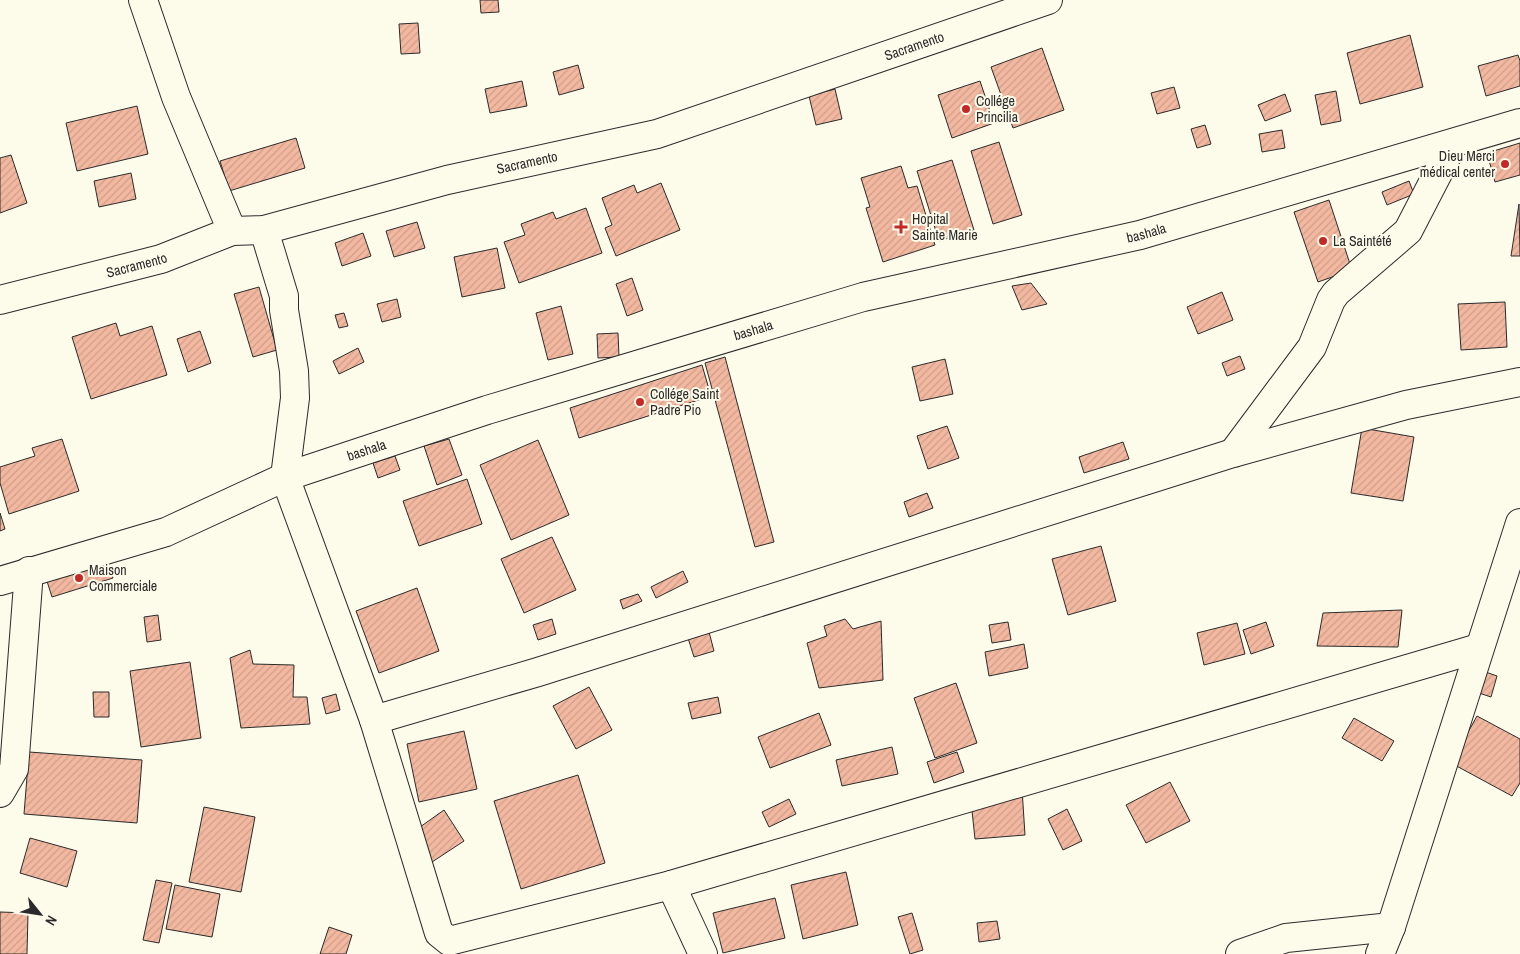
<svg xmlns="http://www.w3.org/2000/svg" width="1520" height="954" font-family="'Archivo Narrow',sans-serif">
	<defs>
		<pattern id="building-hatch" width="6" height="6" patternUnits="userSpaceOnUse" patternTransform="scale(1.25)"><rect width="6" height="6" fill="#f2b8a0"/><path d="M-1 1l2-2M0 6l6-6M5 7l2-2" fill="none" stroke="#d09e8a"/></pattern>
	</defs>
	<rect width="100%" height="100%" fill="#fdfbea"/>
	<g fill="url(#building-hatch)" stroke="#2b2b2b">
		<polygon points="480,0 498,0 499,12 481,13"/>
		<polygon points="418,23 420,53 401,54 399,24"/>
		<polygon points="1410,35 1423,87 1360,104 1347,53"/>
		<polygon points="1042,48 1064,110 1013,128 991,67"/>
		<polygon points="1518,55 1520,61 1520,86 1486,96 1478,66"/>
		<polygon points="578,65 584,88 559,95 553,72"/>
		<polygon points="522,81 527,106 490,113 485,89"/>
		<polygon points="980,81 994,123 952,138 938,95"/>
		<polygon points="1174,87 1180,108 1157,114 1151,93"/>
		<polygon points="835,89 842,119 816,125 809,96"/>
		<polygon points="1336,91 1341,121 1321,125 1315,95"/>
		<polygon points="1285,94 1291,111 1265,121 1258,105"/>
		<polygon points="137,106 148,154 77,171 66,123"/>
		<polygon points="1205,125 1211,144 1197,148 1191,129"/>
		<polygon points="1282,130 1285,148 1262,152 1259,134"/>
		<polygon points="296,138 305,168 229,191 220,161"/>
		<polygon points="999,142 1022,215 993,224 971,151"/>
		<polygon points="1520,143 1520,175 1495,182 1487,153"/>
		<polygon points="11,155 27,203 0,213 0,158"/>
		<polygon points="952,160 974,230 939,241 917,171"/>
		<polygon points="901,166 908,188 917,186 935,245 883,262 866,208 870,207 861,178"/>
		<polygon points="131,173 136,199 99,207 94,181"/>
		<polygon points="1409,181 1414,194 1387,205 1382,192"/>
		<polygon points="661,183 680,230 616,256 605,228 612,225 602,198 634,185 637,193"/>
		<polygon points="1329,200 1352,270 1318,282 1294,212"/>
		<polygon points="1519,204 1520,256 1511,256"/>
		<polygon points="586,208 602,253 519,283 504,242 525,235 521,224 553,212 556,219"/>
		<polygon points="417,222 425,248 394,257 386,231"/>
		<polygon points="363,233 371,256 342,266 335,243"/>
		<polygon points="497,248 505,288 462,297 454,257"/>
		<polygon points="632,278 643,310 627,316 616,284"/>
		<polygon points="1031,283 1047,304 1022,310 1012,286"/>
		<polygon points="259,287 277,350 253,357 234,294"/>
		<polygon points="1222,292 1233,320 1198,334 1187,307"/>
		<polygon points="397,299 401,317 382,322 377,304"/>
		<polygon points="1505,302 1507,347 1461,350 1458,304"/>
		<polygon points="561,306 573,354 548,360 536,313"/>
		<polygon points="344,313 348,326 339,328 335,315"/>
		<polygon points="116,323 120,336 152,326 167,375 91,399 72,337"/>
		<polygon points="200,331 211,363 188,372 177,339"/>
		<polygon points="618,333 619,357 598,358 597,334"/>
		<polygon points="358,348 364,362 339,374 333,361"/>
		<polygon points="1240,356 1245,369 1227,376 1222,363"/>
		<polygon points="725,357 774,542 755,547 705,363"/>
		<polygon points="945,359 953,394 920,401 912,367"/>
		<polygon points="702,365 711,396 579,438 570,408"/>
		<polygon points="947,426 959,458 928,469 917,436"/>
		<polygon points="1362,428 1414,437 1403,501 1351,493"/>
		<polygon points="62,439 79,491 9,514 0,483 0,467 35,456 32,448"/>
		<polygon points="449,439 462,475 437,485 424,446"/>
		<polygon points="538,440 569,515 511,540 480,465"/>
		<polygon points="1123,442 1129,459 1084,473 1079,457"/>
		<polygon points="395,456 400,470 378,478 373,463"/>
		<polygon points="467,479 482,524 419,546 403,501"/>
		<polygon points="927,493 933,508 909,517 904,502"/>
		<polygon points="0,513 5,529 0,531"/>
		<polygon points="552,537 576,590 524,613 501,559"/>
		<polygon points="1101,546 1116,601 1068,615 1052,559"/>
		<polygon points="106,558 113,578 52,597 46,578"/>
		<polygon points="683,571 688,582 656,598 651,587"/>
		<polygon points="417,588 439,651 379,673 356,611"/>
		<polygon points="638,594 642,601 623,609 620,600"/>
		<polygon points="1402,610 1398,647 1317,646 1323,613"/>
		<polygon points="158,615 161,640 147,642 144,617"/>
		<polygon points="552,619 556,634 538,640 533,625"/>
		<polygon points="845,619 853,629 881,621 883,680 819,688 807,643 827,636 824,626"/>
		<polygon points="1008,622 1011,640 992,643 989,625"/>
		<polygon points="1266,622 1274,646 1251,654 1243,630"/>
		<polygon points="1237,623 1245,654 1204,665 1197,633"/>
		<polygon points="709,632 714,651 694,657 688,638"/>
		<polygon points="1024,644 1028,668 989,676 985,652"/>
		<polygon points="250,650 253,664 294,665 293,697 307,697 310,724 241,728 230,658"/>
		<polygon points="190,662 201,738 141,747 130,671"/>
		<polygon points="1477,669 1497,676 1491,697 1470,690"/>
		<polygon points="956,683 977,743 935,758 914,698"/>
		<polygon points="589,687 612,730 576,749 553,706"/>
		<polygon points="93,692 109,692 109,717 94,717"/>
		<polygon points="336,694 340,710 326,714 322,698"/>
		<polygon points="718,697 721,713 692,719 688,703"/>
		<polygon points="819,713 831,745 770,768 758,737"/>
		<polygon points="1477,716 1520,739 1520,783 1512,796 1451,763"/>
		<polygon points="1354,718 1394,741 1382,761 1342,738"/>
		<polygon points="464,731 477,789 419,802 407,744"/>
		<polygon points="892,747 898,774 842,786 836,760"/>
		<polygon points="29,752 142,760 137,823 24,814"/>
		<polygon points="957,752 964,772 934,783 927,762"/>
		<polygon points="578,775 605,863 521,889 494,801"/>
		<polygon points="1170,782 1190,821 1146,843 1126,805"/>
		<polygon points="1022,789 1025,835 975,839 971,801"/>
		<polygon points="789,799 796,814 769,827 762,812"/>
		<polygon points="204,807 255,817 241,892 189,882"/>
		<polygon points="1067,809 1082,841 1063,850 1048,819"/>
		<polygon points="444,810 464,841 432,862 413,832"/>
		<polygon points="30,838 77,851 67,887 20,873"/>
		<polygon points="846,872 858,925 803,939 791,885"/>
		<polygon points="156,880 172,883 159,943 143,940"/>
		<polygon points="175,885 220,894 212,937 166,929"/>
		<polygon points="775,898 785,938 723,953 713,913"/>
		<polygon points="0,912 28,913 27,954 0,954"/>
		<polygon points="912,913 923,950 910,954 898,917"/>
		<polygon points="997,921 1000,939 979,942 977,923"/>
		<polygon points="329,927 352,935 346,954 320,954"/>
	</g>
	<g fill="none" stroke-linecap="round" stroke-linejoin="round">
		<g stroke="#2b2b2b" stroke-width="30">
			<g id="minor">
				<polyline points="143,0 176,97 232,231"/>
				<polyline points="264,230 284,296 284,310 294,371 295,398 285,477 374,720 439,933 449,941 671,885 1479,648"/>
				<path id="s1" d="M0,300l161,-41 71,-28 32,-1 183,-50 210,-46 391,-134"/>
				<polyline points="1233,453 1312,347 1331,300 1336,293 1408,231 1453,144"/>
				<path id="s2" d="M0,581l166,-49 119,-55 202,-67 376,-113 277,-62 380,-112"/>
				<polyline points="374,720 538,672 1233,453 1406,405 1520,382"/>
				<polyline points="0,793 14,769 29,571"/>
				<polyline points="671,885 703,954"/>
				<polyline points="1240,954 1286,938 1391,927"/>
				<polyline points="1380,954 1391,927 1520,523"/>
			</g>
		</g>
		<use href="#minor" stroke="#fdfbea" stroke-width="28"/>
	</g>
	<g fill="#c62828" stroke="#fdfbea" stroke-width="2">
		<circle cx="966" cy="109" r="5"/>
		<circle cx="1505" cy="164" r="5"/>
		<path d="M898.5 219.5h5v5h5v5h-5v5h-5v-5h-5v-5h5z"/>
		<circle cx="1323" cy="241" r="5"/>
		<circle cx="640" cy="402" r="5"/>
		<circle cx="79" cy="578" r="5"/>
	</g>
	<g text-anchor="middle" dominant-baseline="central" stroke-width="4" stroke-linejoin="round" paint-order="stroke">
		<g font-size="14" fill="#2b2b2b" stroke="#fdfbea">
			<text stroke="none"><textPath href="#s1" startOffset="951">Sacramento</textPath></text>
			<text stroke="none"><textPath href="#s1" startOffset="546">Sacramento</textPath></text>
			<text stroke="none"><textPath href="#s2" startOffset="1200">bashala</textPath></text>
			<text stroke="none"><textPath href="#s1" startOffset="141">Sacramento</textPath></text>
			<text stroke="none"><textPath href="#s2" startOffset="795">bashala</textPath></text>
			<text stroke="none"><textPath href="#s2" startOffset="390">bashala</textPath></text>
		</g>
		<g font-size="14" fill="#2b2b2b" stroke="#fdfbea" text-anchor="start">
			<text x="976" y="101">Collége<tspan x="976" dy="16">Princilia</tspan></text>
			<text x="1495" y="156" text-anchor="end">Dieu Merci<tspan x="1495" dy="16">médical center</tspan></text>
			<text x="912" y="219">Hopital<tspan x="912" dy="16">Sainte Marie</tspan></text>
			<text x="1333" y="241">La Saintété</text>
			<text x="650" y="394">Collége Saint<tspan x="650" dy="16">Padre Pio</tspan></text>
			<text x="89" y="570">Maison<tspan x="89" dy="16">Commerciale</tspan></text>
		</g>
	</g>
	<g transform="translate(40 914) rotate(120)" stroke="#fdfbea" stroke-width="4" paint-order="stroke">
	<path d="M0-4L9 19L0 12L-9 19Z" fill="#2b2b2b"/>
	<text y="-8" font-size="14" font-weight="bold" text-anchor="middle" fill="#2b2b2b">N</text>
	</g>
</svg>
